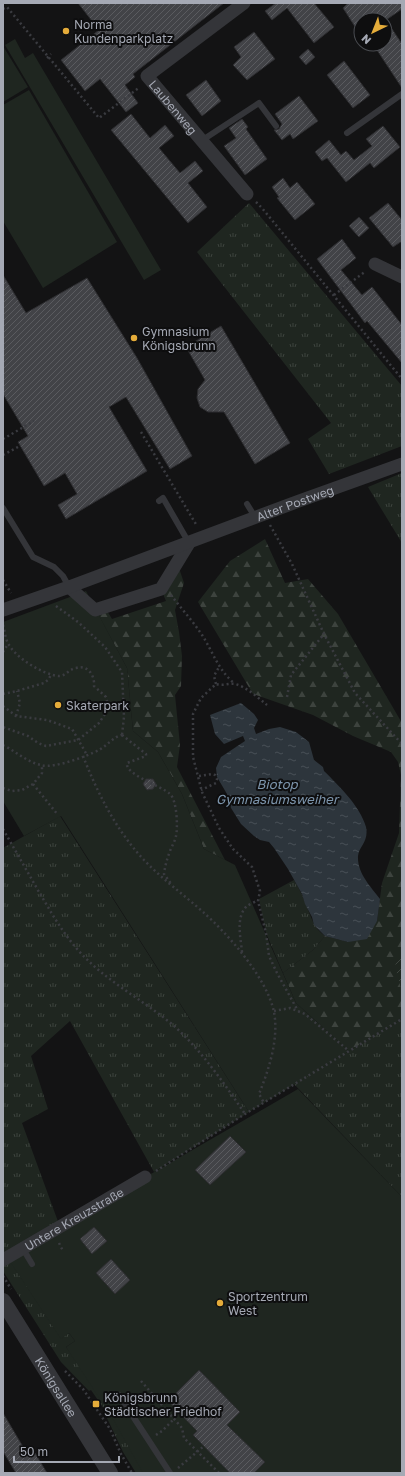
<svg xmlns="http://www.w3.org/2000/svg" width="405" height="1476" font-family="'Golos Text',sans-serif">
	<defs>
		<pattern id="grass-tufts" width="24" height="20" patternUnits="userSpaceOnUse"><rect width="24" height="20" fill="#1f2620"/><path d="M3 7l-1-3M5 7V3M7 7l1-3M15 17l-1-3M17 17v-4M19 17l1-3" fill="none" stroke="#3d433e"/></pattern>
		<pattern id="forest-firs" width="22" height="20" patternUnits="userSpaceOnUse"><rect width="22" height="20" fill="#1f2620"/><path d="M5 1l3.5 6h-7zM16 11l3.5 6h-7z" fill="#3d433e"/></pattern>
		<pattern id="garden-furrows" width="10" height="10" patternUnits="userSpaceOnUse"><rect width="10" height="10" fill="#1f2620"/><path d="M-1 1l2-2M0 10L10 0M9 11l2-2" fill="none" stroke="#3d433e"/></pattern>
		<pattern id="water-ripples" width="26" height="14" patternUnits="userSpaceOnUse"><rect width="26" height="14" fill="#2d353c"/><path d="M2 4q2-2 4 0t4 0M15 11q2-2 4 0t4 0" fill="none" stroke="#484f56"/></pattern>
		<pattern id="building-hatch" width="6" height="6" patternUnits="userSpaceOnUse"><rect width="6" height="6" fill="#424347"/><path d="M-1 1l2-2M0 6l6-6M5 7l2-2" fill="none" stroke="#5a5b5f"/></pattern>
	</defs>
	<rect width="100%" height="100%" fill="#131314"/>
	<g fill="url(#grass-tufts)">
		<polygon points="249,203 402,386 402,446 329,474 308,439 331,423 197,252"/>
		<polygon points="402,473 402,543 368,487"/>
		<polygon points="60,816 249,1112 154,1172 70,1021 31,1056 48,1109 22,1123 60,1227 3,1260 3,848"/>
		<path d="M294,880c9,14 13,29 20,44 2,4 7,9 11,12l-12,14 -30,23 -17,-40 -7,-34z"/>
		<polygon points="402,1019 402,1197 294,1084"/>
		<polygon points="11,1262 61,1338 69,1333 75,1341 66,1347 163,1473 136,1473 123,1452 107,1418 109,1416 91,1390 89,1391 61,1362 3,1271 3,1266"/>
	</g>
	<g fill="url(#forest-firs)">
		<polygon points="265,539 285,583 308,579 338,614 402,723 402,1019 349,1051 296,1003 283,973 313,950 325,936 348,942 377,921 382,883 399,833 401,775 398,762 391,752 353,736 313,715 253,694 198,602 230,561"/>
		<polygon points="172,571 180,571 184,583 175,610 179,632 182,656 181,686 175,695 180,745 177,767 225,860 204,849 182,794 158,752 133,731 127,668 99,616 106,609 112,619 166,601 161,589"/>
	</g>
	<g fill="#1f2620">
		<polygon points="15,39 25,58 33,53 161,270 144,280 5,45"/>
		<polygon points="3,46 28,87 3,102"/>
		<polygon points="29,90 117,242 43,288 3,221 3,105"/>
		<polygon points="86,591 127,668 133,731 158,752 182,794 204,849 235,865 296,1003 349,1051 249,1112 61,816 24,836 3,801 3,622"/>
		<polygon points="298,1089 402,1197 402,1473 143,1473 113,1419 66,1347 75,1341 69,1333 61,1339 7,1257"/>
	</g>
	<polygon fill="url(#garden-furrows)" points="402,947 402,993 395,966"/>
	<path fill="url(#water-ripples)" d="M241,703l13,11 4,6 -4,8 2,6 13,-5 11,-2 16,5 13,10 5,18 9,7 1,4c15,15 36,35 42,56 3,15 -7,19 -8,29 -1,17 13,31 22,43l-3,22 -10,18 -19,3 -23,-6 -11,-11 -2,-8 -7,-13 -3,-10 -14,-25 -14,-21 -5,-6 -9,-2 -6,-4 -13,-12 -10,-16 -4,-14 -10,-17 -1,-9 5,-11 24,-16 -2,-5 -19,8 -9,-10 -5,-19z"/>
	<g fill="url(#building-hatch)" stroke="#2d2d30">
		<polygon points="78,3 224,3 133,74 135,77 125,85 138,103 126,112 100,79 85,91 61,60 99,30"/>
		<polygon points="276,3 314,3 334,27 314,43 287,8 272,20 265,11"/>
		<polygon points="346,3 402,3 402,9 386,20 402,44 402,88 373,44 385,44 385,20 361,20 361,36 343,8 347,4"/>
		<polygon points="254,32 275,59 247,80 233,65 241,57 234,47"/>
		<polygon points="308,49 315,57 306,65 299,57"/>
		<polygon points="344,61 370,95 353,108 327,75"/>
		<polygon points="206,80 221,101 202,116 186,95"/>
		<polygon points="299,96 318,121 293,139 290,134 282,140 274,130 279,129 282,124 275,114"/>
		<polygon points="131,114 150,138 165,125 174,136 159,148 180,173 195,161 203,171 188,183 207,207 188,223 111,130"/>
		<polygon points="242,119 248,127 246,129 267,159 245,175 224,146 236,138 229,128"/>
		<polygon points="383,126 400,147 374,168 370,163 346,182 327,158 322,161 315,152 329,140 341,155 346,151 354,160 372,146 366,139"/>
		<polygon points="283,178 290,188 297,182 315,204 295,220 277,198 279,197 272,187"/>
		<polygon points="388,203 402,220 402,241 393,247 369,218"/>
		<polygon points="359,217 369,228 359,237 349,226"/>
		<polygon points="342,239 356,258 341,270 362,295 372,287 402,325 402,363 367,321 365,323 317,259"/>
		<polygon points="3,275 26,313 87,278 137,358 192,456 170,469 126,397 109,407 147,471 66,519 58,505 77,494 65,473 44,486 18,442 28,436 3,394"/>
		<polygon points="221,326 290,443 255,464 224,412 208,412 200,407 197,398 198,389 205,380 186,347"/>
		<polygon points="146,779 153,779 156,784 153,789 147,790 143,784"/>
		<polygon points="230,1136 246,1152 210,1185 195,1170"/>
		<polygon points="94,1227 107,1241 92,1254 80,1239"/>
		<polygon points="111,1259 130,1280 115,1294 96,1273"/>
		<polygon points="199,1370 240,1412 227,1425 265,1462 254,1473 230,1473 193,1435 197,1431 168,1401"/>
		<polygon points="3,1413 29,1457 35,1453 47,1473 16,1473 4,1453 3,1453"/>
	</g>
	<g fill="none" stroke-linecap="round" stroke-linejoin="round">
		<g stroke="#3a3b40" stroke-width="2.5" stroke-dasharray="2 3" stroke-linecap="butt">
			<polyline points="3,9 7,7 99,118 140,87"/>
			<polyline points="47,58 51,54"/>
			<polyline points="256,202 262,208 402,379"/>
			<polyline points="334,295 366,271"/>
			<polyline points="141,432 197,526"/>
			<polyline points="3,439 34,421"/>
			<polyline points="3,455 18,447"/>
			<polyline points="270,525 292,564 324,634 355,693 402,744"/>
			<polyline points="3,580 11,593"/>
			<path d="M171,595c9,12 20,24 29,37 12,17 17,37 34,51"/>
			<polyline points="56,606 78,622 105,647 122,672 124,717 122,735"/>
			<path d="M3,625c2,6 2,13 5,18 7,15 36,32 51,33 7,0 10,-7 17,-8 12,-4 19,8 18,18l12,11 2,8 -3,9 -6,9 -21,17 -32,6 -8,-3 -10,-7 -25,-9"/>
			<polyline points="3,652 8,644"/>
			<polyline points="216,684 214,676 219,667"/>
			<polyline points="3,694 17,691 44,683 48,680 51,675"/>
			<polyline points="287,697 291,675 324,634"/>
			<path d="M267,705c-9,-7 -20,-18 -32,-21 -6,-1 -11,2 -19,0l-15,14 -8,16v43l9,35 17,36 14,21 19,18 8,24 -2,10 8,32 3,23 8,17 21,38"/>
			<polyline points="3,706 16,716 47,720 72,729 87,755"/>
			<polyline points="16,716 20,703 17,691"/>
			<path d="M122,735l24,19v2l-19,7c-2,12 35,23 43,31 7,6 8,34 6,42 -1,5 -4,10 -6,15 -3,8 -5,15 -6,23l8,11"/>
			<path d="M3,745c12,6 24,17 38,20 13,4 46,-9 58,-15 9,-5 14,-13 23,-15"/>
			<path d="M83,756c15,38 33,74 61,104 18,19 39,34 59,52 25,22 64,66 71,100 5,27 -5,57 -15,82l5,9"/>
			<polyline points="199,776 212,774 215,775 217,779 216,783 201,790"/>
			<polyline points="33,784 58,815"/>
			<polyline points="3,788 12,791 22,790 33,784 42,773 42,766"/>
			<path d="M3,829c12,21 24,42 36,63 12,20 23,40 39,58 27,31 64,49 95,75 28,25 51,58 72,89"/>
			<path d="M242,952c-1,-13 -7,-35 5,-46 3,-2 8,-4 11,-6"/>
			<polyline points="274,1011 290,1008 305,1014 349,1051"/>
			<polyline points="156,1171 245,1114 402,1019"/>
			<polyline points="59,1243 63,1251"/>
			<polyline points="3,1276 11,1289"/>
			<polyline points="65,1371 83,1389 110,1429 121,1454 132,1473"/>
			<polyline points="141,1381 182,1428 184,1438 219,1473"/>
			<polyline points="156,1435 162,1431 174,1419"/>
			<polyline points="178,1468 204,1446"/>
		</g>
		<g stroke="#343539" stroke-width="6">
			<polyline points="347,133 402,94"/>
			<polyline points="201,141 259,103 276,126"/>
			<polyline points="159,501 163,498 189,543"/>
			<polyline points="247,504 255,517"/>
			<polyline points="3,508 33,557 54,567 63,576 69,587"/>
			<polyline points="23,1249 32,1264"/>
			<polyline points="119,1395 170,1473"/>
		</g>
		<g stroke="#343539" stroke-width="13">
			<path id="s1" d="M244,3l-97,73 100,118"/>
			<polyline points="375,264 402,277"/>
			<polyline points="69,587 95,610 161,589 189,543"/>
			<path id="s2" d="M3,610l66,-23 230,-86 103,-37"/>
			<path id="s3" d="M3,1260l142,-83"/>
		</g>
		<path stroke="#343539" stroke-width="16" id="s4" d="M3,1301l107,172"/>
	</g>
	<g fill="#e5ac3a" stroke="#0e0e0f" stroke-width="1.5">
		<circle cx="66" cy="31" r="4"/>
		<circle cx="134" cy="338" r="4"/>
		<circle cx="58" cy="705" r="4"/>
		<circle cx="220" cy="1303" r="4"/>
		<rect x="92" y="1400" width="8" height="8" rx="2"/>
	</g>
	<g text-anchor="middle" dominant-baseline="central" stroke-width="4" stroke-linejoin="round" paint-order="stroke">
		<g font-size="12" fill="#a5a9b4" stroke="#0e0e0f" text-anchor="start">
			<text x="74" y="24">Norma<tspan x="74" dy="14">Kundenparkplatz</tspan></text>
			<text x="142" y="331">Gymnasium<tspan x="142" dy="14">Königsbrunn</tspan></text>
			<text x="66" y="705">Skaterpark</text>
			<text x="228" y="1296">Sportzentrum<tspan x="228" dy="14">West</tspan></text>
			<text x="104" y="1397">Königsbrunn<tspan x="104" dy="14">Städtischer Friedhof</tspan></text>
		</g>
		<g font-size="12" fill="#a5a9b4" stroke="#0e0e0f">
			<text stroke="none"><textPath href="#s1" startOffset="162">Laubenweg</textPath></text>
			<text stroke="none"><textPath href="#s2" startOffset="311">Alter Postweg</textPath></text>
			<text stroke="none"><textPath href="#s3" startOffset="82">Untere Kreuzstraße</textPath></text>
			<text stroke="none"><textPath href="#s4" startOffset="101">Königsallee</textPath></text>
		</g>
		<g font-size="13" font-style="italic" fill="#7e96ad" stroke="#0e0e0f">
			<text x="277" y="784">Biotop<tspan x="277" dy="15">Gymnasiumsweiher</tspan></text>
		</g>
	</g>
	<rect width="405" height="1476" fill="none" stroke="#a5a9b4" stroke-width="8"/>
	<g transform="translate(373 32) rotate(223)"><circle r="19" fill="#0e0e0f" stroke="#4a4c51"/>
	<path d="M0-3L7 15L0 10L-7 15Z" fill="#e5ac3a"/>
	<text y="-6" font-size="11" font-weight="bold" text-anchor="middle" fill="#a5a9b4">N</text>
	</g>
	<path d="M14 1456v6h105v-6" fill="none" stroke="#a5a9b4" stroke-width="2"/>
	<text x="20" y="1456" font-size="12" fill="#a5a9b4" stroke="#0e0e0f" stroke-width="3" paint-order="stroke">50 m</text>
</svg>
